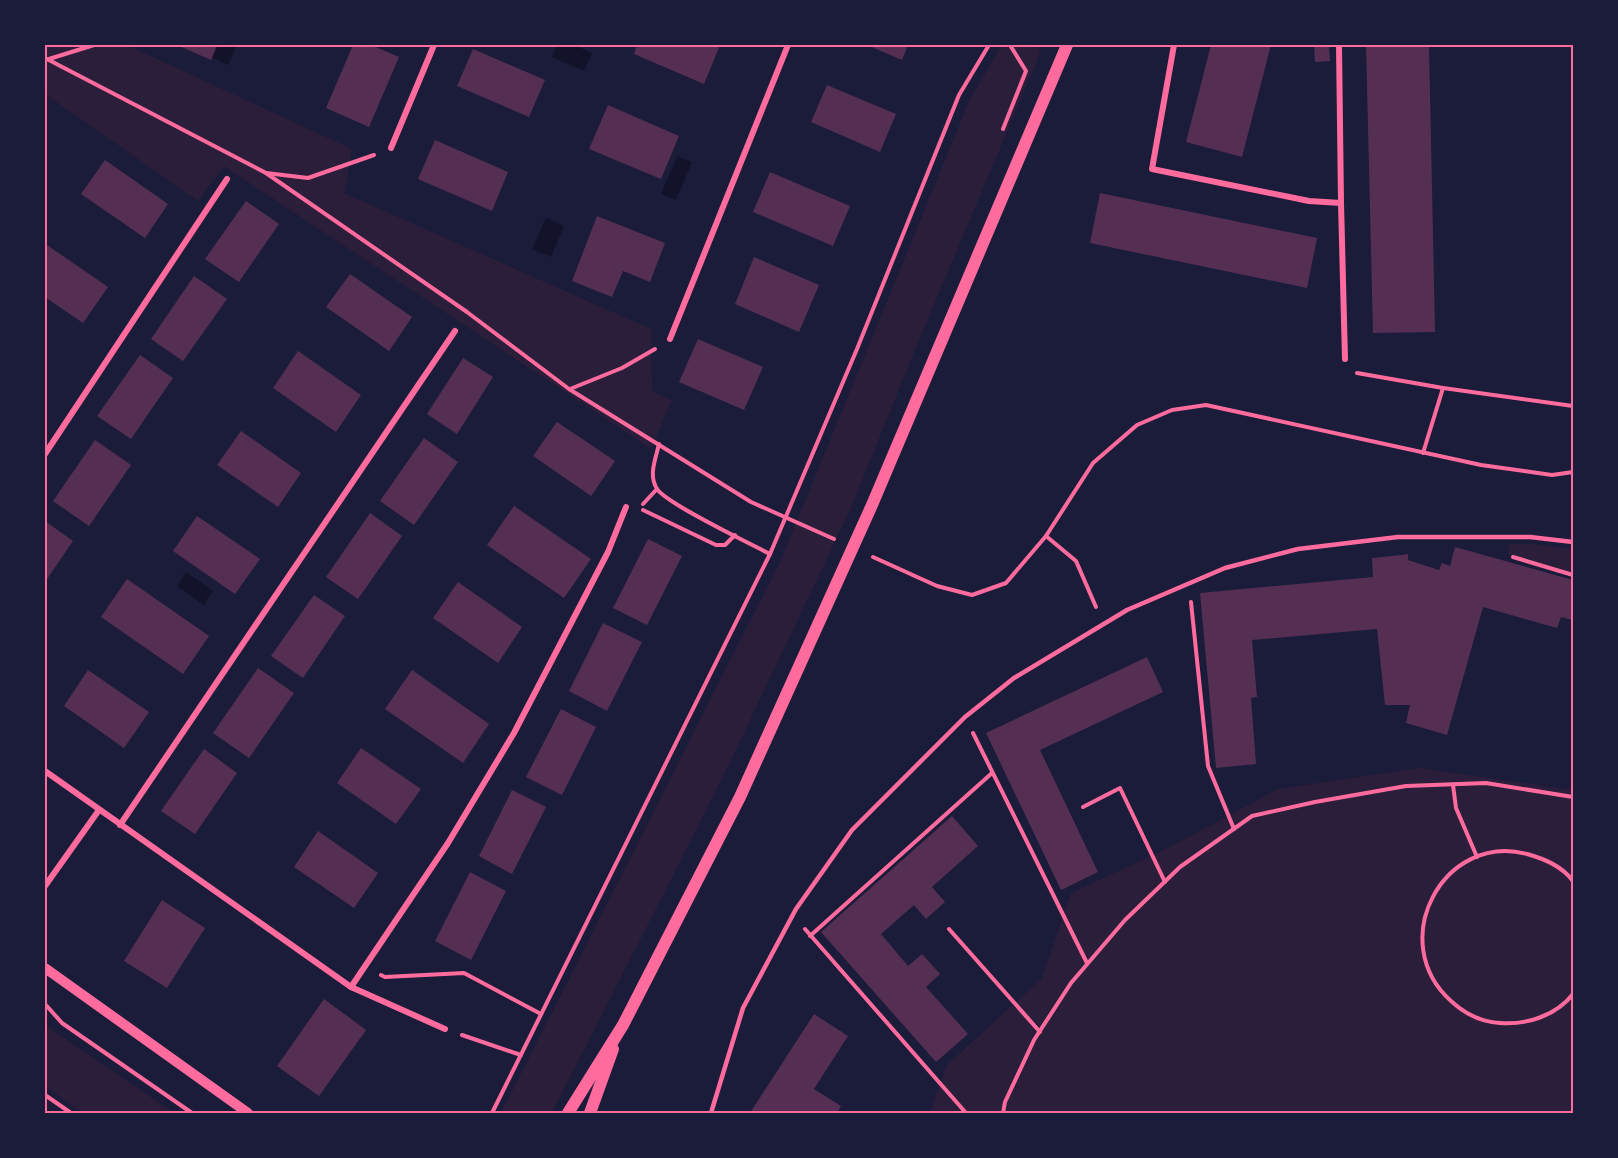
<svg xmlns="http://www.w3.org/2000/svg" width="1618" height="1158" font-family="'Titillium Web',sans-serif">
	<rect width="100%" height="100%" fill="#1b1b3a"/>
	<g fill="#2a1e3b">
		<polygon points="45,45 127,45 352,149 344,193 651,329 652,391 672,400 651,449 224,166 198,201 45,94"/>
		<polygon points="1002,45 1038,45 1040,54 919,340 851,508 723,777 552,1113 501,1113 780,562 970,99"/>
		<polygon points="1509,544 1530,544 1573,549 1573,573 1508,554"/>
		<polygon points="1419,768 1573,790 1573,1113 930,1113 946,1066 1042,978 1071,893 1166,849 1278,789"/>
		<polygon points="45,1025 174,1113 83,1113 45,1086"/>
	</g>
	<g fill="#12122b">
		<polygon points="218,45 237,45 228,65 213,58"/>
		<polygon points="557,45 574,45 592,53 584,71 552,57"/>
		<polygon points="677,156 692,162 676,200 661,194"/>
		<polygon points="546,218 564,226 551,257 532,249"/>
		<polygon points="186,572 213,591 204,605 177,586"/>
	</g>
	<g fill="#542f53">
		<polygon points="177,45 217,45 211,60"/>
		<polygon points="353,45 371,45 399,57 369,127 326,108"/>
		<polygon points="637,45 720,45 704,84 634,54"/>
		<polygon points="867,45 908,45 902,60"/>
		<polygon points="1211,45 1271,45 1242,157 1186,142"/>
		<polygon points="1314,45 1329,45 1330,61 1315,62"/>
		<polygon points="1366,45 1429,45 1435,332 1373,333"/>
		<polygon points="473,49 545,80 529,117 457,86"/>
		<polygon points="827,85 896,114 880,152 811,122"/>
		<polygon points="608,105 679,136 661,179 589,149"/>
		<polygon points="435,140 508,172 492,211 418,179"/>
		<polygon points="105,160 168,204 145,238 81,194"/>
		<polygon points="770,172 850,206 833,246 753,212"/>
		<polygon points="1100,193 1317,238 1307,288 1090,243"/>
		<polygon points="246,201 279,224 239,282 205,259"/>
		<polygon points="597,216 665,243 650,282 623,271 612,297 572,281"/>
		<polygon points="47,245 108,287 83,323 45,297 45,249"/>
		<polygon points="754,257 819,285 799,332 735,304"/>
		<polygon points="350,274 412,317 389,351 326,307"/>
		<polygon points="194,276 227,299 183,361 151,339"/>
		<polygon points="698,339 763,367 744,410 679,382"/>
		<polygon points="298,351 361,395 336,432 273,388"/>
		<polygon points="140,355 173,378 131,439 97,416"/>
		<polygon points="463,358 493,377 457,434 427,414"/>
		<polygon points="557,422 615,461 591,496 533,456"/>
		<polygon points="241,431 301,473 278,507 217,465"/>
		<polygon points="424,438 458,462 414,525 380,501"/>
		<polygon points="95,440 131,465 89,526 53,501"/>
		<polygon points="514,506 591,559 564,598 487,545"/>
		<polygon points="370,513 402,536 358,599 326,577"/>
		<polygon points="197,516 260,559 235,594 173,551"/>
		<polygon points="45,521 73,541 45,582"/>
		<polygon points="648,539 682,556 647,625 613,608"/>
		<polygon points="1455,547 1573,580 1573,620 1561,617 1557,628 1483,607 1447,735 1406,723 1410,705 1385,705 1377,629 1252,640 1257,697 1251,698 1256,764 1216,768 1200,593 1373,577 1372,558 1402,555 1408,554 1408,560 1439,570 1442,563 1450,566"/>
		<polygon points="127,579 209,636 183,674 101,617"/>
		<polygon points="458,582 522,627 498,663 433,618"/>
		<polygon points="314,595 345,616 303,678 271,656"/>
		<polygon points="603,623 642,642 607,711 569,691"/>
		<polygon points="1147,657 1163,692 1040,750 1098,872 1061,890 986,733"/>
		<polygon points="258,668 294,693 249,758 213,733"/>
		<polygon points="88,670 149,712 124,748 64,706"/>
		<polygon points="412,670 489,724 463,763 385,709"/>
		<polygon points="561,709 596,727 562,795 526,777"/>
		<polygon points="361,748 421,789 396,824 337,783"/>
		<polygon points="204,749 237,773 195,834 161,811"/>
		<polygon points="512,790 546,807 512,874 479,856"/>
		<polygon points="952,816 978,846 932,887 945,902 926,919 914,905 881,934 908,966 922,954 940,974 926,987 968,1034 936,1062 821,932"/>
		<polygon points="318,831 378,873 354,908 294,867"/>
		<polygon points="470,872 506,891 471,960 435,941"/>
		<polygon points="162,900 205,928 167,988 124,961"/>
		<polygon points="324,999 366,1030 319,1096 277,1066"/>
		<polygon points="814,1014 848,1036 814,1089 841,1106 837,1113 750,1113"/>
	</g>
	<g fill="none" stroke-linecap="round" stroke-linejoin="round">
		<g stroke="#ff6b9d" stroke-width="4">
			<polyline points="45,58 266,173 467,312 569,389 751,502 834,539"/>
			<polyline points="49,59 94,45"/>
			<polyline points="1003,129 1026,71 1010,45"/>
			<polyline points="266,173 308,178 374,155"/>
			<polyline points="1357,373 1443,388 1573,406"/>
			<polyline points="570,389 622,368 655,349"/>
			<path d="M659,444c-3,14 -11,31 -2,45 10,15 92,54 113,65"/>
			<polyline points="1423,453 1443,388"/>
			<polyline points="643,504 657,489"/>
			<polyline points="643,510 716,545 725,545 735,535"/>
			<polyline points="1046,536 1076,561 1096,607"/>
			<polyline points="873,557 937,586 972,595 1006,583 1046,536 1093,463 1137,425 1172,410 1206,405 1481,465 1552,475 1573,472"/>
			<polyline points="1513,557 1573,575"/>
			<polyline points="1191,602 1208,766 1234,829"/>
			<polyline points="973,733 1087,963"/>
			<polyline points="1453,785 1456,808 1477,857"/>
			<polyline points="1083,807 1120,788 1165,882"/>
			<path d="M1573,881c-11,-15 -28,-22 -46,-27 -84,-22 -142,88 -76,147 14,13 31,21 49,22 26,2 56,-7 73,-29"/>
			<polyline points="805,929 966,1113"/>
			<polyline points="949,929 1040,1032"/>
			<polyline points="810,936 992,773"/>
			<polyline points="381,975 385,977 464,973 541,1014"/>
			<polyline points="45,1004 62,1023 192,1113"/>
			<polyline points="462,1035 521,1055"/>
			<polyline points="45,1095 71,1113"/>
			<polyline points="492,1113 770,554 857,349 959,95 989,45"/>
			<polyline points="1003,1113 1005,1102 1034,1040 1071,983 1125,920 1180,867 1252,816 1315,802 1406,786 1486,783 1573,797"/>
		</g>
		<polyline stroke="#ff6b9d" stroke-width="4.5" points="711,1113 743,1008 796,909 852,830 965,717 1014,678 1127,610 1225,568 1298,549 1398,537 1530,537 1573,542"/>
		<g stroke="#ff6b9d" stroke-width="6">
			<polyline points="1174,45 1152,169 1309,201 1341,203"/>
			<polyline points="1339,45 1341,203 1345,359"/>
			<polyline points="391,148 434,45"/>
			<polyline points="670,339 788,45"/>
			<polyline points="45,454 227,179"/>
			<polyline points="45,771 351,987 445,1029"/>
			<polyline points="120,825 455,331"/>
			<polyline points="45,886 99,810"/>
			<polyline points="351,987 448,843 514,733 608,552 626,507"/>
		</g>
		<polyline stroke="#ff6b9d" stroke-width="10" points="45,968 248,1113"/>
		<g stroke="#ff6b9d" stroke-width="12">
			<polyline points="568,1113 623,1025 740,797 872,505 1067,45"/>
			<polyline points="590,1113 613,1049"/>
		</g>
	</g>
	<rect width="1618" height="1158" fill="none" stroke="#1b1b3a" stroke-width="93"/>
	<rect x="46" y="46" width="1526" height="1066" fill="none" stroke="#ff6b9d" stroke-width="2"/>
</svg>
